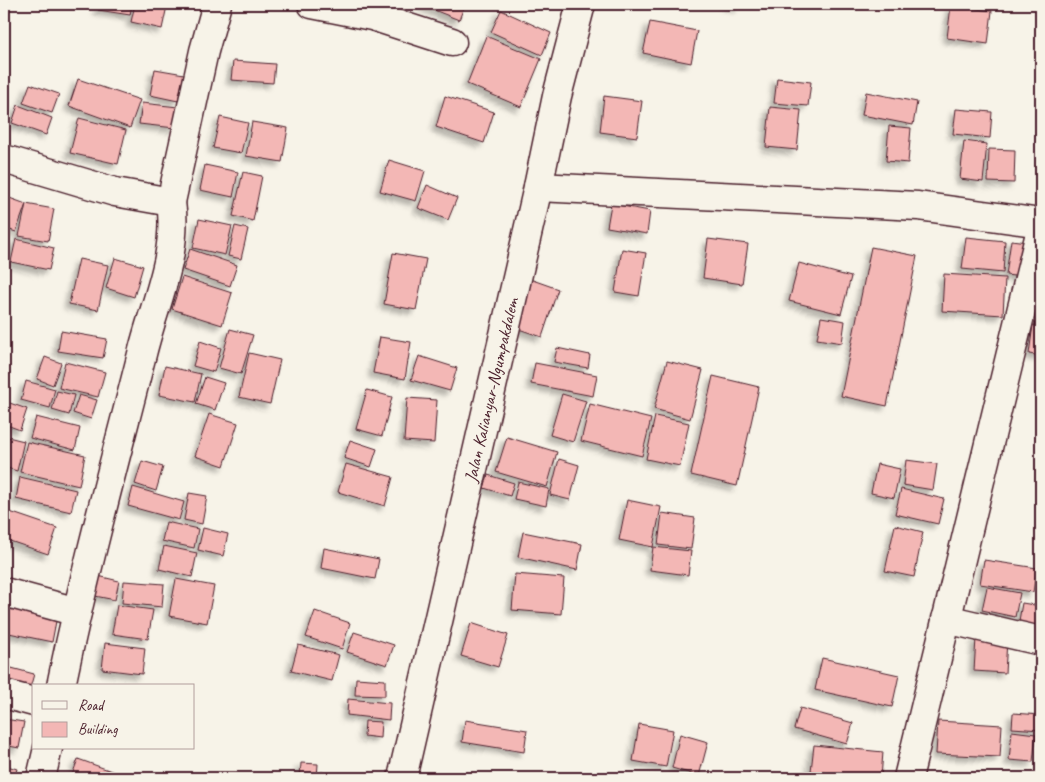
<svg xmlns="http://www.w3.org/2000/svg" width="1045" height="782" font-family="Caveat,sans-serif">
	<defs>
		<filter id="shadow"><feDropShadow dx="-4.5" dy="4.5" stdDeviation="2.5" flood-color="#0004"/></filter>
	</defs>
	<rect width="100%" height="100%" fill="#f7f3e8"/>
	<filter id="ink" filterUnits="userSpaceOnUse"><feTurbulence type="fractalNoise" baseFrequency=".02" numOctaves="2"/><feDisplacementMap in="SourceGraphic" scale="10" xChannelSelector="R" yChannelSelector="G"/><feConvolveMatrix kernelMatrix="1 2 1 2 8 2 1 2 1" color-interpolation-filters="sRGB"/></filter>
	<g filter="url(#ink)">
		<g fill="#f3b7b5" stroke="#4a1f2b" filter="url(#shadow)">
			<polygon points="100,4 132,4 130,15 98,10"/>
			<polygon points="135,4 167,6 162,29 131,22"/>
			<polygon points="419,4 465,4 459,20"/>
			<polygon points="725,4 740,4 738,8"/>
			<polygon points="951,6 992,11 988,44 947,38"/>
			<polygon points="501,10 551,33 542,55 491,32"/>
			<polygon points="650,22 697,31 691,63 643,53"/>
			<polygon points="486,36 541,59 521,107 467,84"/>
			<polygon points="233,61 275,64 273,83 231,80"/>
			<polygon points="155,69 184,74 178,101 150,95"/>
			<polygon points="777,78 811,82 808,106 774,103"/>
			<polygon points="78,79 140,100 130,128 69,106"/>
			<polygon points="30,84 59,94 52,113 23,103"/>
			<polygon points="866,92 917,102 913,125 862,115"/>
			<polygon points="445,96 494,112 484,143 436,127"/>
			<polygon points="604,96 642,101 637,137 600,132"/>
			<polygon points="142,103 178,107 175,128 139,124"/>
			<polygon points="18,105 52,118 46,135 12,123"/>
			<polygon points="770,107 801,110 797,150 766,147"/>
			<polygon points="956,109 992,112 990,138 953,134"/>
			<polygon points="220,117 248,123 241,153 213,148"/>
			<polygon points="79,118 126,130 118,164 70,153"/>
			<polygon points="252,122 288,128 282,162 246,156"/>
			<polygon points="889,126 911,128 908,163 886,161"/>
			<polygon points="964,141 987,144 983,182 960,179"/>
			<polygon points="989,149 1015,150 1014,183 988,182"/>
			<polygon points="389,160 425,171 416,201 380,191"/>
			<polygon points="205,165 238,172 233,197 200,190"/>
			<polygon points="243,172 262,176 253,221 233,216"/>
			<polygon points="427,185 457,198 448,220 418,208"/>
			<polygon points="4,196 26,204 16,232 4,228"/>
			<polygon points="26,204 54,209 48,241 19,236"/>
			<polygon points="611,204 650,211 647,234 607,227"/>
			<polygon points="199,219 232,226 225,255 193,248"/>
			<polygon points="235,226 248,229 241,259 228,256"/>
			<polygon points="966,237 1005,241 1003,273 962,269"/>
			<polygon points="16,239 54,248 49,270 11,262"/>
			<polygon points="708,239 748,244 742,284 703,278"/>
			<polygon points="1011,240 1027,242 1022,277 1006,275"/>
			<polygon points="871,247 917,256 887,406 841,396"/>
			<polygon points="190,249 237,265 230,286 183,270"/>
			<polygon points="622,249 646,253 639,296 615,292"/>
			<polygon points="393,253 426,259 416,310 384,304"/>
			<polygon points="115,258 143,266 134,297 106,288"/>
			<polygon points="79,259 108,265 98,310 69,304"/>
			<polygon points="799,263 851,277 841,314 789,301"/>
			<polygon points="944,274 1005,278 1003,315 942,311"/>
			<polygon points="182,277 232,293 222,325 172,309"/>
			<polygon points="527,278 558,289 542,337 510,326"/>
			<polygon points="821,317 845,321 842,343 817,339"/>
			<polygon points="1033,325 1041,326 1041,356 1029,354"/>
			<polygon points="230,329 253,335 241,374 219,368"/>
			<polygon points="61,331 107,339 103,358 58,351"/>
			<polygon points="380,337 411,342 405,379 373,373"/>
			<polygon points="200,341 221,348 214,372 193,366"/>
			<polygon points="557,348 590,355 588,368 554,362"/>
			<polygon points="249,353 280,360 270,404 239,397"/>
			<polygon points="419,356 457,368 450,391 411,380"/>
			<polygon points="45,357 61,363 53,385 37,379"/>
			<polygon points="667,361 703,370 690,419 654,409"/>
			<polygon points="65,362 105,372 98,397 59,388"/>
			<polygon points="535,363 597,375 593,396 531,384"/>
			<polygon points="165,366 201,374 195,402 159,395"/>
			<polygon points="713,376 759,387 737,486 691,475"/>
			<polygon points="205,377 224,383 215,410 196,404"/>
			<polygon points="26,381 55,389 50,408 21,400"/>
			<polygon points="367,390 392,397 382,436 356,429"/>
			<polygon points="57,391 74,395 69,415 52,410"/>
			<polygon points="562,394 586,401 573,442 550,435"/>
			<polygon points="79,395 97,400 91,419 73,413"/>
			<polygon points="407,398 437,400 434,443 404,441"/>
			<polygon points="4,401 27,409 20,430 4,424"/>
			<polygon points="590,404 651,419 642,456 581,441"/>
			<polygon points="209,414 238,423 224,466 195,456"/>
			<polygon points="655,416 689,423 680,466 646,459"/>
			<polygon points="36,417 80,428 75,450 30,438"/>
			<polygon points="4,436 24,441 17,471 4,467"/>
			<polygon points="507,437 557,452 547,487 496,472"/>
			<polygon points="350,440 377,449 371,467 344,458"/>
			<polygon points="27,442 85,455 79,486 20,472"/>
			<polygon points="559,459 579,465 570,500 550,495"/>
			<polygon points="906,460 937,464 933,490 903,485"/>
			<polygon points="142,461 163,467 156,491 135,484"/>
			<polygon points="346,464 393,477 385,506 338,492"/>
			<polygon points="877,464 900,469 894,498 871,493"/>
			<polygon points="488,475 514,483 510,496 484,488"/>
			<polygon points="20,477 76,490 71,512 16,499"/>
			<polygon points="518,482 549,489 546,506 514,499"/>
			<polygon points="133,487 184,502 179,520 128,506"/>
			<polygon points="901,489 944,499 938,524 895,514"/>
			<polygon points="189,493 207,496 202,524 184,520"/>
			<polygon points="627,500 661,507 653,547 619,540"/>
			<polygon points="4,510 57,528 48,554 4,539"/>
			<polygon points="662,513 695,518 691,549 658,545"/>
			<polygon points="166,522 198,529 194,548 162,541"/>
			<polygon points="895,525 923,532 914,577 885,571"/>
			<polygon points="203,528 228,534 223,556 198,550"/>
			<polygon points="523,532 582,544 577,570 518,557"/>
			<polygon points="164,546 197,553 192,577 159,569"/>
			<polygon points="653,547 691,551 688,575 650,570"/>
			<polygon points="324,548 379,559 375,579 321,568"/>
			<polygon points="984,560 1037,568 1033,592 980,584"/>
			<polygon points="515,574 564,578 561,614 512,610"/>
			<polygon points="98,576 119,581 115,600 95,596"/>
			<polygon points="176,579 214,586 207,623 169,616"/>
			<polygon points="124,581 164,584 162,607 122,603"/>
			<polygon points="987,587 1020,593 1015,617 982,610"/>
			<polygon points="1022,603 1041,606 1039,630 1018,627"/>
			<polygon points="4,605 57,616 52,642 4,632"/>
			<polygon points="117,605 153,610 148,639 112,634"/>
			<polygon points="315,611 350,623 342,649 306,637"/>
			<polygon points="471,623 508,635 498,667 461,656"/>
			<polygon points="354,632 394,645 387,665 347,652"/>
			<polygon points="976,638 1007,640 1005,673 974,671"/>
			<polygon points="105,643 145,648 142,674 102,669"/>
			<polygon points="298,645 339,655 332,681 291,671"/>
			<polygon points="822,658 899,675 892,707 815,690"/>
			<polygon points="4,666 34,674 28,695 4,688"/>
			<polygon points="356,678 385,680 385,696 355,695"/>
			<polygon points="348,699 390,703 389,720 347,715"/>
			<polygon points="800,708 853,723 847,744 794,729"/>
			<polygon points="1013,713 1041,715 1041,730 1012,728"/>
			<polygon points="4,719 24,722 19,748 4,745"/>
			<polygon points="465,720 527,730 524,752 462,742"/>
			<polygon points="365,721 381,722 380,738 364,736"/>
			<polygon points="938,721 1002,725 1000,757 936,754"/>
			<polygon points="639,724 673,730 666,767 633,761"/>
			<polygon points="1012,731 1036,734 1033,762 1009,760"/>
			<polygon points="680,734 708,742 699,776 672,768"/>
			<polygon points="814,745 883,752 881,778 811,771"/>
			<polygon points="78,759 131,778 71,778"/>
			<polygon points="301,763 318,764 317,778 300,778"/>
			<polygon points="4,765 17,769 14,778 4,778"/>
			<polygon points="321,772 349,776 349,778 320,778"/>
		</g>
		<g fill="none" stroke-linecap="round" stroke-linejoin="round">
			<g stroke="#4a1f2b" stroke-width="31">
				<g id="minor">
					<polyline points="312,4 372,16 452,42"/>
					<path d="M4,159l111,33 56,10c8,52 -17,102 -29,152 -28,110 -58,220 -81,332"/>
					<polyline points="538,187 918,206 1041,223"/>
					<polyline points="171,202 204,51 217,4"/>
					<polyline points="4,592 77,612"/>
					<polyline points="946,619 1041,641"/>
					<polyline points="4,694 34,702"/>
					<polyline points="41,778 48,748"/>
					<path id="s1" d="M402,778l136,-591 19,-91 24,-92"/>
					<polyline points="908,778 1041,229"/>
				</g>
			</g>
			<use href="#minor" stroke="#f7f3e8" stroke-width="28"/>
		</g>
	</g>
	<g text-anchor="middle" dominant-baseline="central" stroke-width="4" stroke-linejoin="round" paint-order="stroke">
		<g font-size="18" fill="#4a1f2b" stroke="#f7f3e8">
			<text stroke="none"><textPath href="#s1" startOffset="398">Jalan Kalianyar-Ngumpakdalem</textPath></text>
		</g>
	</g>
	<rect width="1045" height="782" fill="none" stroke="#f7f3e8" stroke-width="20"/>
	<rect x="10" y="10" width="1025" height="762" fill="none" stroke="#4a1f2b" stroke-width="2" filter="url(#ink)"/>
	<rect x="32" y="684" width="162" height="65" fill="#f7f3e8" stroke="#b29e9c"/>
	<rect x="42" y="701" width="25" height="8" fill="#f7f3e8" stroke="#b29e9c"/>
	<text x="78" y="710" font-size="15" fill="#4a1f2b">Road</text>
	<rect x="42" y="722" width="25" height="15" fill="#f3b7b5" stroke="#b29e9c"/>
	<text x="78" y="734" font-size="15" fill="#4a1f2b">Building</text>
</svg>
